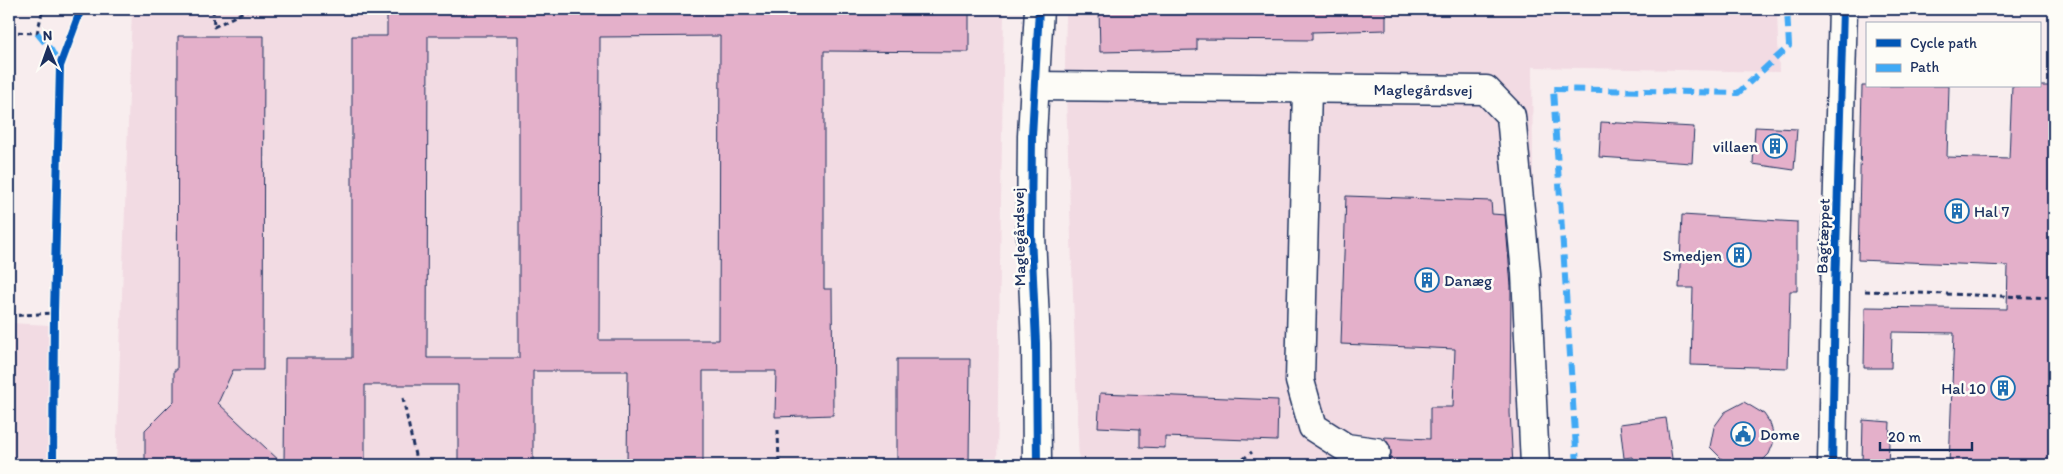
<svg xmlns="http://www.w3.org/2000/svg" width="2063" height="474" font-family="Itim,sans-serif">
	<rect width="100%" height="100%" fill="#f8edee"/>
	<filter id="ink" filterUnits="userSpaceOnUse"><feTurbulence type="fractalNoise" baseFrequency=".02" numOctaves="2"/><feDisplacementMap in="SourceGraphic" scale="10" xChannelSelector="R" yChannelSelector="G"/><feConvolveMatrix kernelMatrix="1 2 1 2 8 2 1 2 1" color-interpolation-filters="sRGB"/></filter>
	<g filter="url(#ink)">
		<g fill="#f2dbe3">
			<polygon points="132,9 1004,9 997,465 116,465"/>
			<polygon points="1066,9 1777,9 1779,72 1532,67 1536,465 1079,465 1065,67"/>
			<polygon points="9,323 50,325 48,465 9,465"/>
		</g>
		<g fill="#e4b0ca" stroke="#1b2f5e" fill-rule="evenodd">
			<path d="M387,9h582v43l-145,-1v238h8l1,126 -58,2 1,-46h-73v94h-76l1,-94h-95v94h-75v-80h-93v80h-81l1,-107h67v-322h35zM428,36h91v322h-92zM720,36l-1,304h-120l1,-303z"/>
			<polygon points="1099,9 1386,9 1386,30 1312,32 1312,40 1197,39 1197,50 1100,52"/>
			<polygon points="178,36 264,36 263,370 233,370 218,403 284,465 145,465 145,430 174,401 174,370 177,370"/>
			<polygon points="1862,86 1949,86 1947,157 2009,159 2012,86 2054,86 2054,465 1949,465 1954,333 1892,332 1891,368 1864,368 1865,307 2007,309 2008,266 1858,260"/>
			<polygon points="1601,122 1694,127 1692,163 1599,157"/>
			<polygon points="1755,127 1797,129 1794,170 1753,164"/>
			<polygon points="1346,196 1491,201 1492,214 1505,215 1511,286 1510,413 1513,465 1384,465 1389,461 1391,454 1390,446 1384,437 1430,439 1430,407 1453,407 1455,349 1341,344"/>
			<polygon points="1682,215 1797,222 1797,291 1790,291 1788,368 1691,365 1693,288 1679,288"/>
			<polygon points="897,359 970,359 969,465 897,465"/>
			<polygon points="1100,393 1278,400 1277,441 1165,437 1165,448 1140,447 1140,429 1098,427"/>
			<polygon points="1744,402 1764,414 1770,423 1773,433 1773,444 1769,454 1762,461 1754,465 1732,465 1724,461 1710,447 1714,427 1725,412"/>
			<polygon points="1666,418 1673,465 1634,465 1632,457 1624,458 1620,424"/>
			<polygon points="1863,420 1890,422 1888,465 1862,464"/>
		</g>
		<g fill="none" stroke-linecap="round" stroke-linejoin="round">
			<g stroke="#1b2f5e" stroke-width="31">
				<g id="minor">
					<path id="s1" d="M1034,86l452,4 25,26 15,157 9,192"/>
					<polyline points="1307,89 1300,381 1313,427 1346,448 1376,452"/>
					<polyline points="1037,465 1036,343 1031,235 1032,136 1039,9"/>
					<polyline points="1832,465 1835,290 1843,9"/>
				</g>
			</g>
			<g stroke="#1b2f5e" stroke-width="3" stroke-dasharray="5 4" stroke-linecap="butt">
				<polyline points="213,9 214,27 249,9"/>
				<polyline points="9,32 37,33 43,9"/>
				<polyline points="1865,291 2054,298"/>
				<polyline points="9,316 54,313"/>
				<polyline points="403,398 417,465"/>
				<polyline points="778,430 779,465"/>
				<polyline points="1236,465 1252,452"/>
			</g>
			<use href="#minor" stroke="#fdfcf7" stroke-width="28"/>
			<g stroke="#3fa9f5" stroke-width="6" stroke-dasharray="12 6" stroke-linecap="butt">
				<polyline points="37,33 51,50 60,66"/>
				<polyline points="1577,465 1553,89 1738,93 1789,46 1787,9"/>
			</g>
			<g stroke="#fdfcf7" stroke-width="11">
				<g id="cycleway">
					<polyline points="53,465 54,313 60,66 81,9"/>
					<polyline points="1037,465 1036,343 1031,235 1032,136 1039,9"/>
					<polyline points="1832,465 1835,290 1843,9"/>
				</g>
			</g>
			<use href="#cycleway" stroke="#0057b8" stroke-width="8"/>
		</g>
	</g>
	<defs>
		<g id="building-ring" transform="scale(1.25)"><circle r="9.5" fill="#fdfcf7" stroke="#1f6fb2" stroke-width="1.5"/><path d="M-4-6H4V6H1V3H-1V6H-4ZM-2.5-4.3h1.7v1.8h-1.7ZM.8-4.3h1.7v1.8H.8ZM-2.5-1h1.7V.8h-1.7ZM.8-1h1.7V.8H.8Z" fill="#1f6fb2"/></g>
		<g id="civic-ring" transform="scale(1.25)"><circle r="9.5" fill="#fdfcf7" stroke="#1f6fb2" stroke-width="1.5"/><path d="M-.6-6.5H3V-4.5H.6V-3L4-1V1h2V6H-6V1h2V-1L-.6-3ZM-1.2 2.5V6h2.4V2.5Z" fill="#1f6fb2"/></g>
	</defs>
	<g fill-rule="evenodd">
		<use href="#building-ring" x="1775" y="146"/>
		<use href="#building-ring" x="1957" y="211"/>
		<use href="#building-ring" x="1739" y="255"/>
		<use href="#building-ring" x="1427" y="280"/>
		<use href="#building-ring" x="2003" y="388"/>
		<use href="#civic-ring" x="1743" y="434"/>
	</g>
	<g text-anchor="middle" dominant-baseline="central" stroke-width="5" stroke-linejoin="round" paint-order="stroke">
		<g font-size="16" fill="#1b2f5e" stroke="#fdfcf7">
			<text stroke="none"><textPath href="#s1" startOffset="389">Maglegårdsvej</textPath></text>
			<text transform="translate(1823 236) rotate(-88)">Bagtæppet</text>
			<text transform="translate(1019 237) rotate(-91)">Maglegårdsvej</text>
		</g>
		<g font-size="16" fill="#1b2f5e" stroke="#fdfcf7" text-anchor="end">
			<text x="1758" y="146">villaen</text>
			<text x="1974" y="211" text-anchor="start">Hal 7</text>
			<text x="1722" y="255">Smedjen</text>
			<text x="1444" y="280" text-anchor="start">Danæg</text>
			<text x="1986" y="388">Hal 10</text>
			<text x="1760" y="434" text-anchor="start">Dome</text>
		</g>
	</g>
	<rect width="2063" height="474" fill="none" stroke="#fdfcf7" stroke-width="30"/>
	<rect x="15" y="15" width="2033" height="444" fill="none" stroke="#1b2f5e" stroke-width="2" filter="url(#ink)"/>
	<rect x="1866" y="22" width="175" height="65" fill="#fdfcf7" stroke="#a3aaba"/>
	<rect x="1876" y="39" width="25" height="8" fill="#0057b8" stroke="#a3aaba"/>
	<text x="1910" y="48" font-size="15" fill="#1b2f5e">Cycle path</text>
	<rect x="1876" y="64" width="25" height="8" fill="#3fa9f5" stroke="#a3aaba"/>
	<text x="1910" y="72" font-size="15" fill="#1b2f5e">Path</text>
	<g transform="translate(48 48) rotate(358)" stroke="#fdfcf7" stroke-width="4" paint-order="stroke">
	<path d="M0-4L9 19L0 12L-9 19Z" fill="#1b2f5e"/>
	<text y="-8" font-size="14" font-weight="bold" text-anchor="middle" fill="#1b2f5e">N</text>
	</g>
	<path d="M1880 442v8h92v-8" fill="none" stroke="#1b2f5e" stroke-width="2.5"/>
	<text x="1888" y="442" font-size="15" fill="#1b2f5e" stroke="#fdfcf7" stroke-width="4" paint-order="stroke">20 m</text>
</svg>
